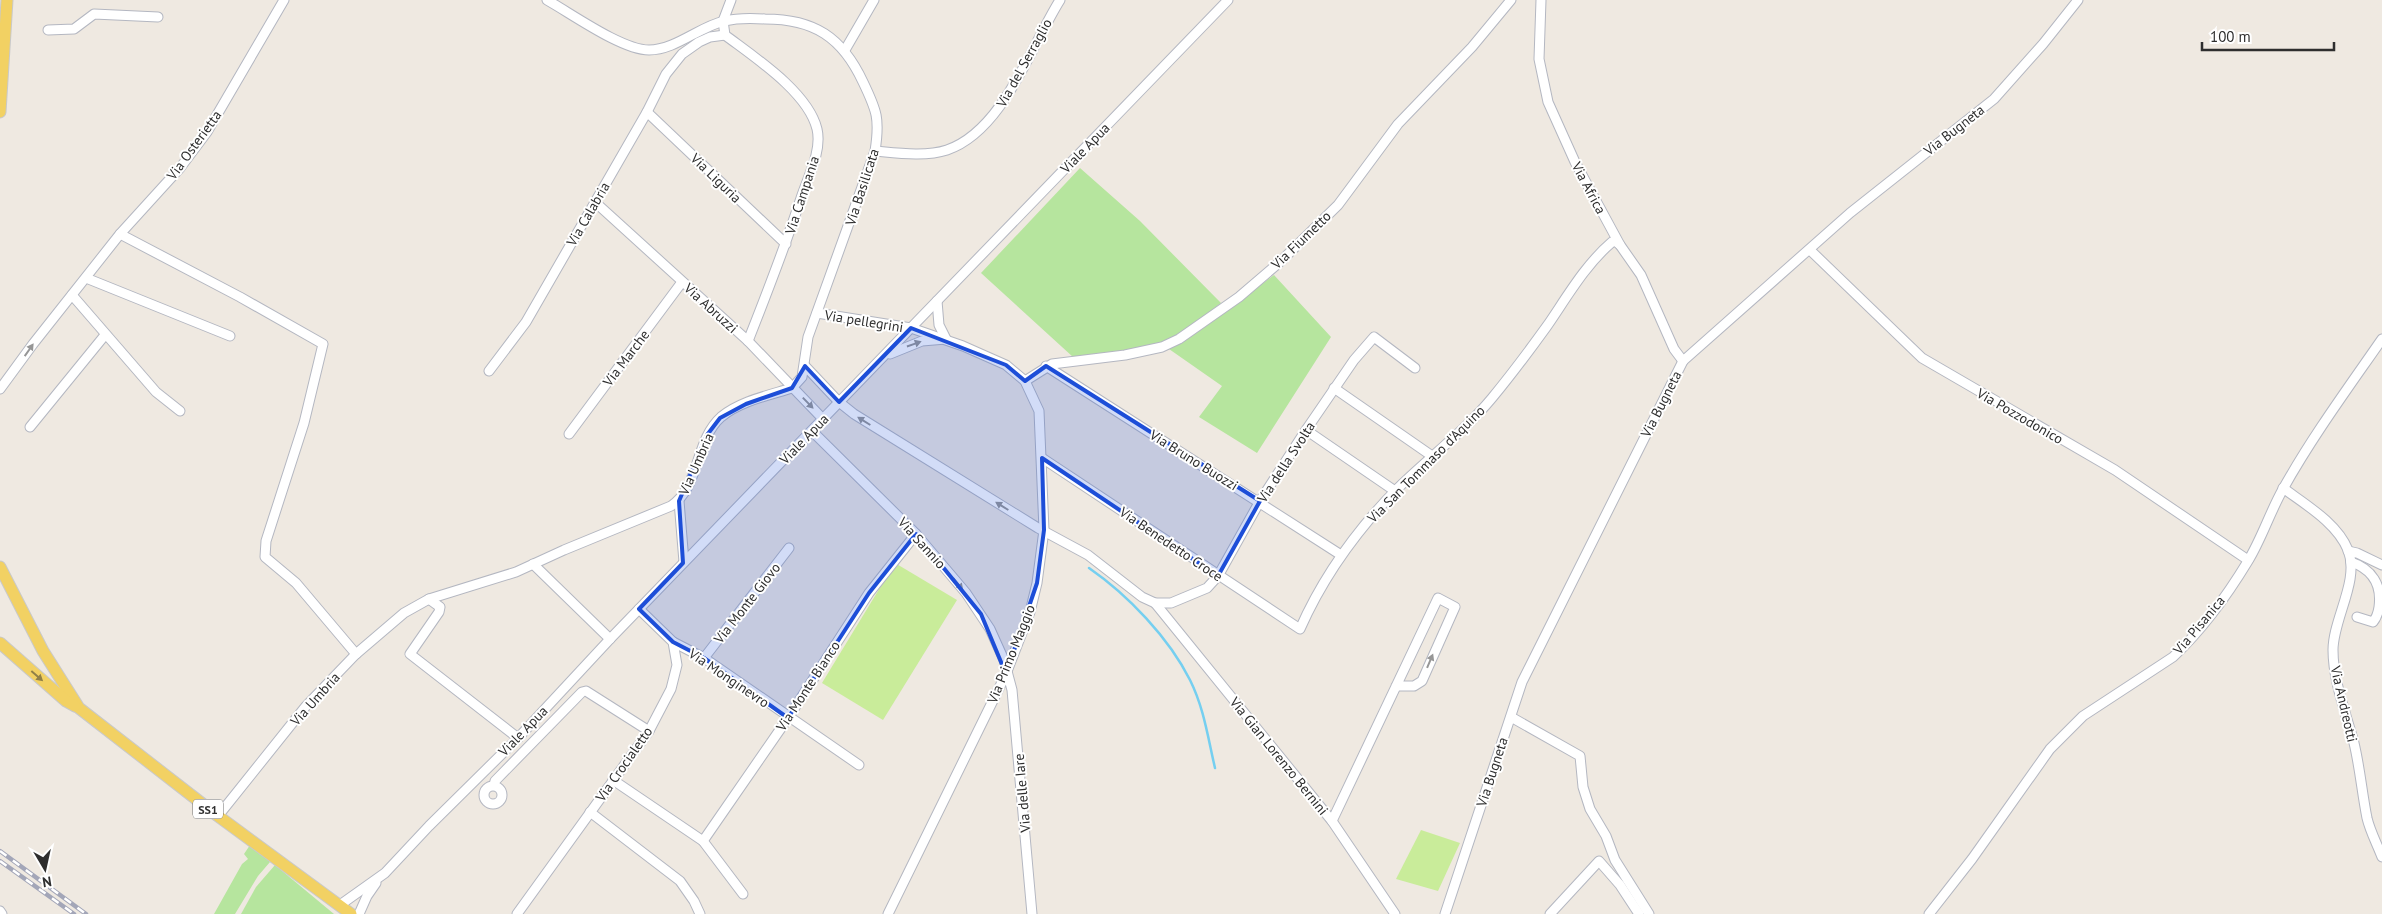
<svg xmlns="http://www.w3.org/2000/svg" width="2382" height="914" font-family="'PT Sans',sans-serif">
	<rect width="100%" height="100%" fill="#efe9e1"/>
	<g fill="#b6e59e">
		<path d="M1080,168l60,53 81,82c-18,14 -36,30 -57,39 -27,12 -62,12 -91,15l-92,-84z"/>
		<polygon points="1274,275 1331,337 1257,453 1199,417 1222,386 1169,349 1199,331"/>
		<polygon points="250,845 270,862 258,876 235,914 214,914 242,864 248,859 244,854"/>
		<polygon points="275,865 334,914 241,914 256,887"/>
	</g>
	<g fill="#c9ec9a">
		<polygon points="895,563 957,600 883,720 822,683"/>
		<polygon points="1421,830 1460,843 1438,891 1396,879"/>
	</g>
	<g fill="none" stroke-linecap="round" stroke-linejoin="round">
		<path stroke="#75cff0" stroke-width="2.5" d="M1089,568c39,27 80,70 101,112 14,28 18,58 25,88"/>
		<g stroke="#b4b7c1" stroke-width="11">
			<g id="minor">
				<path d="M547,0c25,14 75,50 102,50 26,0 50,-23 75,-29 13,-3 28,-3 41,-2 49,0 77,18 98,63 14,29 17,37 12,69l-67,186 -6,40 -10,11"/>
				<path d="M731,0l-8,21 2,14c29,22 83,57 92,94 5,21 -8,46 -15,66 -16,49 -35,98 -54,146"/>
				<polyline points="1541,0 1539,59 1548,102 1575,162 1620,245 1641,275 1674,349 1683,361"/>
				<polyline points="48,30 74,29 94,14 158,17"/>
				<polyline points="845,50 874,0"/>
				<polyline points="647,112 786,244"/>
				<path d="M875,151c22,2 51,6 72,-1 56,-19 84,-104 113,-150"/>
				<polyline points="595,202 748,341 823,419"/>
				<polyline points="120,234 240,297 323,344 304,423 266,541 265,557 296,583 356,654"/>
				<polyline points="1810,250 1922,358 2115,470 2248,560"/>
				<polyline points="86,278 230,336"/>
				<polyline points="72,295 156,392 180,411"/>
				<polyline points="817,313 911,328 963,346 1006,365 1025,381 1039,411 1044,530 1037,583 1030,612 1006,674 888,914"/>
				<polyline points="890,354 922,341 946,339 939,325 937,301"/>
				<polyline points="805,366 839,402 854,414 1038,528 1088,555 1142,597 1155,603 1171,603 1207,588 1218,576 1260,501 1306,430 1354,360 1374,337 1415,368"/>
				<polyline points="1046,366 1341,555"/>
				<polyline points="489,371 526,322 647,112 666,74 682,54 699,42 710,37 725,35"/>
				<polyline points="1025,381 1052,364 1125,355 1162,347 1179,339 1239,297 1281,261 1338,205 1398,124 1472,47 1511,0"/>
				<polyline points="1334,388 1432,456"/>
				<polyline points="0,389 33,344 120,234 180,168 207,132 284,0"/>
				<polyline points="30,427 105,335"/>
				<polyline points="1306,430 1395,491"/>
				<polyline points="812,431 916,534 966,593 990,629 1004,660 1012,690 1032,914"/>
				<polyline points="569,434 682,282"/>
				<path d="M1042,458l258,171c23,-52 57,-99 96,-139 32,-32 67,-57 96,-92 19,-23 37,-47 55,-72 20,-29 38,-61 65,-84l3,-1 5,4"/>
				<path d="M2283,488c23,17 54,35 65,62 12,30 -15,69 -15,100 0,31 13,63 21,93 6,25 8,50 13,75 3,13 10,26 15,39"/>
				<polyline points="679,501 684,562"/>
				<polyline points="2348,551 2357,553 2382,565"/>
				<path d="M2351,562c21,7 31,23 28,45 -1,7 -2,10 -6,15l-16,-5"/>
				<polyline points="533,564 610,639"/>
				<polyline points="429,599 440,607 439,612 410,654 518,738"/>
				<polyline points="1155,603 1332,821 1395,914"/>
				<polyline points="673,642 704,658 859,765"/>
				<polyline points="704,658 789,548"/>
				<polyline points="1511,717 1580,756 1583,787 1590,809 1606,836 1615,860 1649,914"/>
				<polyline points="613,780 703,841 743,894"/>
				<polyline points="494,785 495,781 582,692 586,691 649,731"/>
				<circle cx="493" cy="795" r="9"/>
				<polyline points="590,812 680,881 694,901 700,914"/>
				<path d="M218,816l88,-110 50,-52 48,-41 25,-14 87,-27 48,-22 107,-44c29,-19 24,-66 50,-89 19,-16 49,-22 71,-29"/>
				<path d="M1332,821c35,-74 71,-148 106,-223l17,9 -33,74 -8,5h-18"/>
				<polyline points="703,841 788,718 869,593 916,534"/>
				<polyline points="340,905 385,873 429,826 518,738 610,639 1228,0"/>
				<polyline points="0,911 2,914"/>
				<polyline points="359,914 367,896 376,883"/>
				<polyline points="517,914 649,731 671,689 677,665 673,642 639,609"/>
				<polyline points="1445,914 1522,682 1683,361 1850,213 1994,99 2043,44 2078,0"/>
				<polyline points="1550,914 1599,861 1620,885 1639,914"/>
				<path d="M1929,914l43,-55 78,-110 33,-33 90,-59c29,-27 55,-63 75,-96 14,-23 22,-49 35,-72 29,-52 65,-101 99,-150"/>
			</g>
		</g>
		<g stroke="#c9c9c9" stroke-width="13">
			<g id="major">
				<polyline points="0,112 7,0"/>
				<polyline points="0,567 43,651 79,708 218,816 351,914"/>
				<polyline points="0,643 66,701 75,706"/>
			</g>
		</g>
		<use href="#minor" stroke="#fff" stroke-width="9"/>
		<use href="#major" stroke="#f2d163" stroke-width="11"/>
		<g stroke="#a3a6b8" stroke-width="4.5">
			<g id="rail">
				<polyline points="0,851 86,914"/>
				<polyline points="0,861 74,914"/>
			</g>
		</g>
		<use href="#rail" stroke="#fff" stroke-width="2.5" stroke-dasharray="8" stroke-linecap="butt"/>
	</g>
	<defs><path id="oneway-solid" d="M-6-.8H1V-3.2L6.5 0L1 3.2V.8H-6Z" transform="scale(1.25)"/></defs>
	<g fill="#969696">
		<use href="#oneway-solid" transform="translate(914 344) rotate(-19)"/>
		<use href="#oneway-solid" transform="translate(29 350) rotate(-55)"/>
		<use href="#oneway-solid" transform="translate(808 403) rotate(46)"/>
		<use href="#oneway-solid" transform="translate(864 421) rotate(-148)"/>
		<use href="#oneway-solid" transform="translate(1002 506) rotate(-148)"/>
		<use href="#oneway-solid" transform="translate(958 584) rotate(50)"/>
		<use href="#oneway-solid" transform="translate(1430 661) rotate(-67)"/>
	</g>
	<use fill="#908048" href="#oneway-solid" transform="translate(37 676) rotate(41)"/>
	<path fill="#1d4ed8" fill-opacity="0.2" stroke="#1d4ed8" stroke-width="4" stroke-linejoin="round" d="M911,328l95,37 19,16 21,-15 214,135 -42,75 -176,-118 2,72 -7,53 -31,91 -25,-60 -65,-80 -47,59 -81,125 -84,-60 -31,-16 -34,-33 44,-46 -4,-62 28,-66 13,-17 26,-14 46,-16 13,-22 34,36z"/>
	<g text-anchor="middle" dominant-baseline="central" stroke-width="4" stroke-linejoin="round" paint-order="stroke">
		<rect fill="#fff" stroke="#6d6d6d" stroke-width="1" x="193" y="799.5" width="30" height="19" rx="4"/>
		<g font-size="12" font-weight="bold" fill="#2e2e2e">
			<text x="208" y="809">SS1</text>
		</g>
		<g font-size="14" fill="#2e2e2e" stroke="#fff">
			<text transform="translate(1024 63) rotate(-61)">Via del Serraglio</text>
			<text transform="translate(1954 130) rotate(-38)">Via Bugneta</text>
			<text transform="translate(194 145) rotate(-54)">Via Osterietta</text>
			<text transform="translate(1085 148) rotate(-46)">Viale Apua</text>
			<text transform="translate(716 178) rotate(44)">Via Liguria</text>
			<text transform="translate(862 187) rotate(-72)">Via Basilicata</text>
			<text transform="translate(1589 188) rotate(62)">Via Africa</text>
			<text transform="translate(802 195) rotate(-72)">Via Campania</text>
			<text transform="translate(588 214) rotate(-60)">Via Calabria</text>
			<text transform="translate(1301 240) rotate(-44)">Via Fiumetto</text>
			<text transform="translate(711 308) rotate(42)">Via Abruzzi</text>
			<text transform="translate(864 321) rotate(9)">Via pellegrini</text>
			<text transform="translate(626 358) rotate(-53)">Via Marche</text>
			<text transform="translate(1661 404) rotate(-63)">Via Bugneta</text>
			<text transform="translate(2020 416) rotate(30)">Via Pozzodonico</text>
			<text transform="translate(804 439) rotate(-46)">Viale Apua</text>
			<text transform="translate(1194 460) rotate(32)">Via Bruno Buozzi</text>
			<text transform="translate(1286 462) rotate(-57)">Via della Svolta</text>
			<text transform="translate(696 464) rotate(-66)">Via Umbria</text>
			<text transform="translate(1426 464) rotate(-45)">Via San Tommaso d'Aquino</text>
			<text transform="translate(922 543) rotate(48)">Via Sannio</text>
			<text transform="translate(1171 544) rotate(34)">Via Benedetto Croce</text>
			<text transform="translate(747 603) rotate(-52)">Via Monte Giovo</text>
			<text transform="translate(2199 625) rotate(-50)">Via Pisanica</text>
			<text transform="translate(1011 654) rotate(-68)">Via Primo Maggio</text>
			<text transform="translate(729 678) rotate(34)">Via Monginevro</text>
			<text transform="translate(808 686) rotate(-57)">Via Monte Bianco</text>
			<text transform="translate(315 699) rotate(-48)">Via Umbria</text>
			<text transform="translate(2344 704) rotate(77)">Via Andreotti</text>
			<text transform="translate(523 731) rotate(-46)">Viale Apua</text>
			<text transform="translate(1279 756) rotate(51)">Via Gian Lorenzo Bernini</text>
			<text transform="translate(624 764) rotate(-55)">Via Crocialetto</text>
			<text transform="translate(1492 772) rotate(-72)">Via Bugneta</text>
			<text transform="translate(1022 793) rotate(-95)">Via delle Iare</text>
		</g>
	</g>
	<g transform="translate(45 869) rotate(171)" stroke="#ffffff" stroke-width="4" paint-order="stroke">
	<path d="M0-4L9 19L0 12L-9 19Z" fill="#2e2e2e"/>
	<text y="-8" font-size="14" font-weight="bold" text-anchor="middle" fill="#2e2e2e">N</text>
	</g>
	<path d="M2202 42v8h132v-8" fill="none" stroke="#2e2e2e" stroke-width="2.5"/>
	<text x="2210" y="42" font-size="15" fill="#2e2e2e" stroke="#ffffff" stroke-width="4" paint-order="stroke">100 m</text>
</svg>
